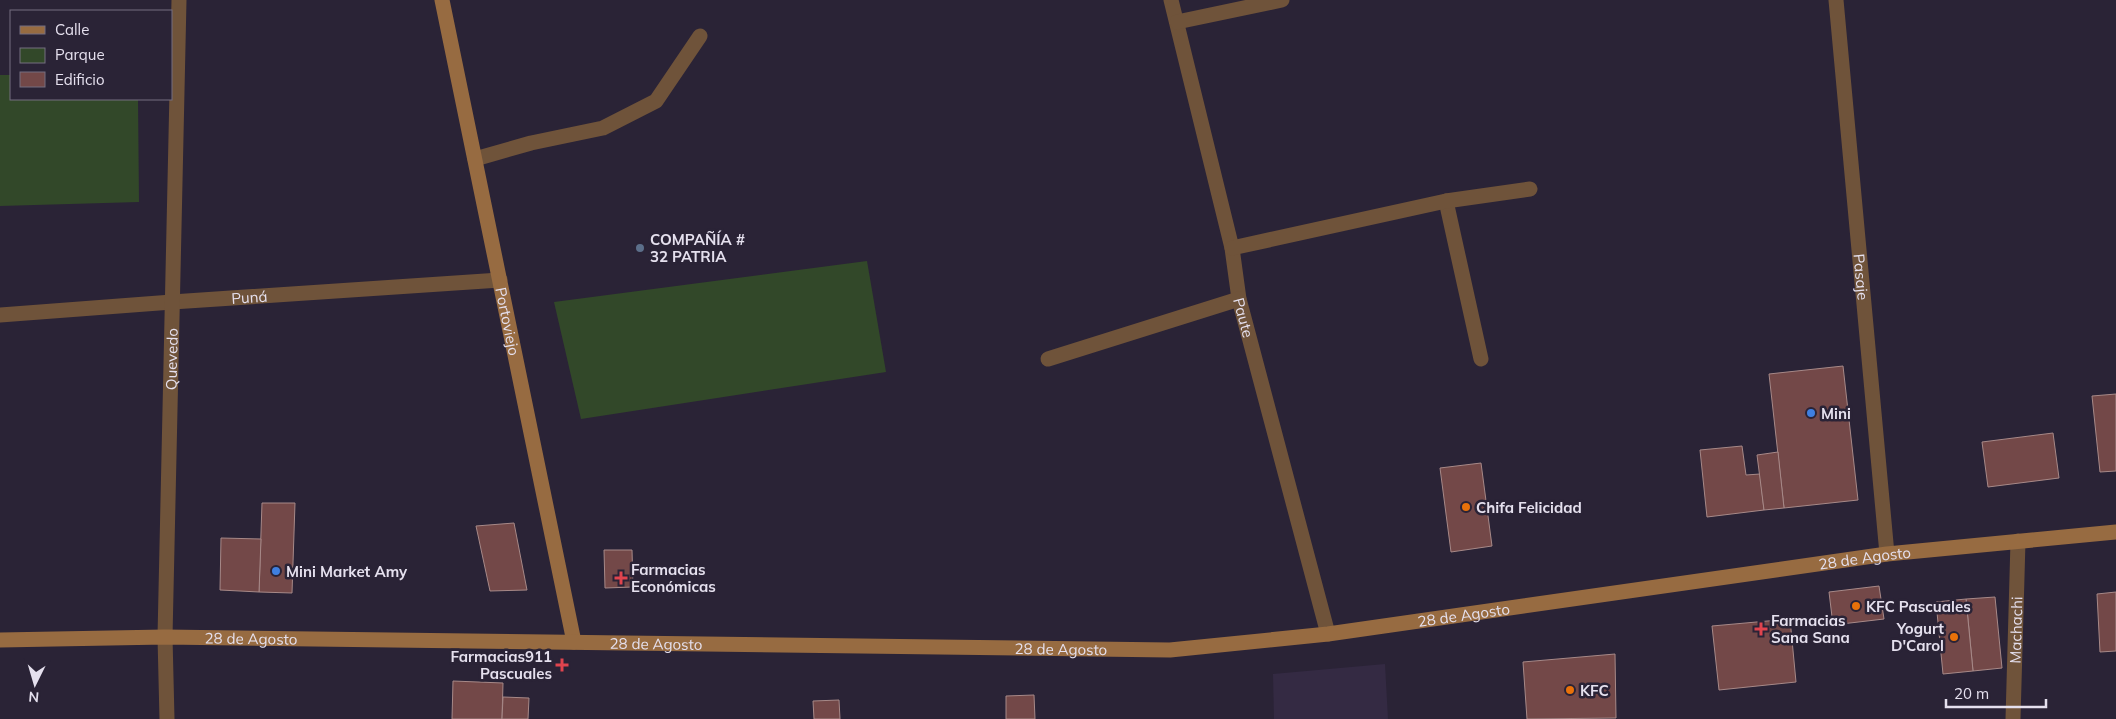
<svg xmlns="http://www.w3.org/2000/svg" width="2116" height="719" font-family="Mulish,sans-serif">
	<rect width="100%" height="100%" fill="#2a2336"/>
	<polygon fill="#342a43" points="1385,664 1388,719 1274,719 1273,674"/>
	<g fill="#324829">
		<polygon points="0,75 11,75 11,99 138,99 139,202 0,206"/>
		<polygon points="867,261 886,372 581,419 554,302"/>
	</g>
	<g fill="#734848" stroke="#a78988">
		<polygon points="1843,366 1858,500 1784,508 1769,374"/>
		<polygon points="2116,394 2116,471 2100,472 2092,396"/>
		<polygon points="2053,433 2059,478 1988,487 1982,442"/>
		<polygon points="1742,446 1746,475 1760,474 1764,510 1707,517 1700,450"/>
		<polygon points="1778,452 1784,508 1764,510 1757,455"/>
		<polygon points="1481,463 1492,546 1451,552 1440,468"/>
		<polygon points="262,503 295,503 292,593 259,592"/>
		<polygon points="514,523 527,590 490,591 476,526"/>
		<polygon points="221,538 261,539 259,592 220,590"/>
		<polygon points="604,550 632,550 633,587 605,588"/>
		<polygon points="1879,586 1884,619 1833,625 1829,592"/>
		<polygon points="2116,592 2116,651 2100,652 2097,594"/>
		<polygon points="1995,597 2002,668 1973,671 1966,599"/>
		<polygon points="1966,599 1973,671 1943,674 1936,602"/>
		<polygon points="1790,619 1796,682 1719,690 1712,626"/>
		<polygon points="1615,654 1616,718 1527,719 1523,662"/>
		<polygon points="453,681 503,683 502,719 452,719"/>
		<polygon points="1034,695 1035,719 1006,719 1006,696"/>
		<polygon points="503,697 529,698 528,719 502,719"/>
		<polygon points="839,700 840,719 814,719 813,701"/>
	</g>
	<g fill="none" stroke-linecap="round" stroke-linejoin="round">
		<polyline stroke="#6f533a" stroke-width="15" points="475,159 531,143 603,128 656,101 700,36"/>
		<g stroke="#6f533a" stroke-width="15">
			<path id="s1" d="M1171,0l61,248 7,51 89,335"/>
			<path id="s2" d="M1836,0l51,554"/>
			<polyline points="1177,22 1282,0"/>
			<polyline points="1446,201 1481,359"/>
			<polyline points="1232,248 1446,201 1530,189"/>
			<path id="s3" d="M0,315l172,-13 328,-22"/>
			<polyline points="1048,359 1239,299"/>
			<path id="s4" d="M167,719l-2,-82 14,-637"/>
			<path id="s5" d="M2013,719l5,-178"/>
		</g>
		<g stroke="#976b41" stroke-width="15">
			<path id="s6" d="M442,0l132,642"/>
			<path id="s7" d="M0,640l165,-3 1005,13 158,-16 559,-80 229,-22"/>
		</g>
	</g>
	<circle fill="#5c6f8a" stroke="#2a2336" stroke-width="2" cx="640" cy="248" r="5"/>
	<g fill="#3f7fe0" stroke="#2a2336" stroke-width="2">
		<circle cx="1811" cy="413" r="5"/>
		<circle cx="276" cy="571" r="5"/>
	</g>
	<g fill="#e8710a" stroke="#2a2336" stroke-width="2">
		<circle cx="1466" cy="507" r="5"/>
		<circle cx="1856" cy="606" r="5"/>
		<circle cx="1954" cy="637" r="5"/>
		<circle cx="1570" cy="690" r="5"/>
	</g>
	<g fill="#e0444e" stroke="#2a2336" stroke-width="2">
		<path d="M618.5 570.5h5v5h5v5h-5v5h-5v-5h-5v-5h5z"/>
		<path d="M1758.5 621.5h5v5h5v5h-5v5h-5v-5h-5v-5h5z"/>
		<path d="M559.5 657.5h5v5h5v5h-5v5h-5v-5h-5v-5h5z"/>
	</g>
	<g text-anchor="middle" dominant-baseline="central" stroke-width="5" stroke-linejoin="round" paint-order="stroke">
		<g font-size="15" font-weight="bold" fill="#e5e0ee" stroke="#2a2336" text-anchor="start">
			<text x="650" y="239">COMPAÑÍA #<tspan x="650" dy="17">32 PATRIA</tspan></text>
			<text x="1821" y="413">Mini</text>
			<text x="1476" y="507">Chifa Felicidad</text>
			<text x="631" y="569">Farmacias<tspan x="631" dy="17">Económicas</tspan></text>
			<text x="286" y="571">Mini Market Amy</text>
			<text x="1866" y="606">KFC Pascuales</text>
			<text x="1771" y="620">Farmacias<tspan x="1771" dy="17">Sana Sana</tspan></text>
			<text x="1944" y="628" text-anchor="end">Yogurt<tspan x="1944" dy="17">D'Carol</tspan></text>
			<text x="552" y="656" text-anchor="end">Farmacias911<tspan x="552" dy="17">Pascuales</tspan></text>
			<text x="1580" y="690">KFC</text>
		</g>
		<g font-size="15" fill="#e5e0ee" stroke="#2a2336">
			<text stroke="none"><textPath href="#s2" startOffset="278">Pasaje</textPath></text>
			<text stroke="none"><textPath href="#s3" startOffset="250">Puná</textPath></text>
			<text stroke="none"><textPath href="#s1" startOffset="326">Paute</textPath></text>
			<text stroke="none"><textPath href="#s6" startOffset="328">Portoviejo</textPath></text>
			<text stroke="none"><textPath href="#s4" startOffset="360">Quevedo</textPath></text>
			<text stroke="none"><textPath href="#s7" startOffset="1871">28 de Agosto</textPath></text>
			<text stroke="none"><textPath href="#s7" startOffset="1466">28 de Agosto</textPath></text>
			<text stroke="none"><textPath href="#s5" startOffset="89">Machachi</textPath></text>
			<text stroke="none"><textPath href="#s7" startOffset="251">28 de Agosto</textPath></text>
			<text stroke="none"><textPath href="#s7" startOffset="656">28 de Agosto</textPath></text>
			<text stroke="none"><textPath href="#s7" startOffset="1061">28 de Agosto</textPath></text>
		</g>
	</g>
	<rect x="10" y="10" width="162" height="90" fill="#2a2336" stroke="#756f80"/>
	<rect x="20" y="26" width="25" height="8" fill="#976b41" stroke="#756f80"/>
	<text x="55" y="35" font-size="15" fill="#e5e0ee">Calle</text>
	<rect x="20" y="48" width="25" height="15" fill="#324829" stroke="#756f80"/>
	<text x="55" y="60" font-size="15" fill="#e5e0ee">Parque</text>
	<rect x="20" y="72" width="25" height="15" fill="#734848" stroke="#756f80"/>
	<text x="55" y="85" font-size="15" fill="#e5e0ee">Edificio</text>
	<g transform="translate(35 684) rotate(185)" stroke="#2a2336" stroke-width="4" paint-order="stroke">
	<path d="M0-4L9 19L0 12L-9 19Z" fill="#e5e0ee"/>
	<text y="-8" font-size="14" font-weight="bold" text-anchor="middle" fill="#e5e0ee">N</text>
	</g>
	<path d="M1946 699v8h100v-8" fill="none" stroke="#e5e0ee" stroke-width="2.5"/>
	<text x="1954" y="699" font-size="15" fill="#e5e0ee" stroke="#2a2336" stroke-width="4" paint-order="stroke">20 m</text>
</svg>
